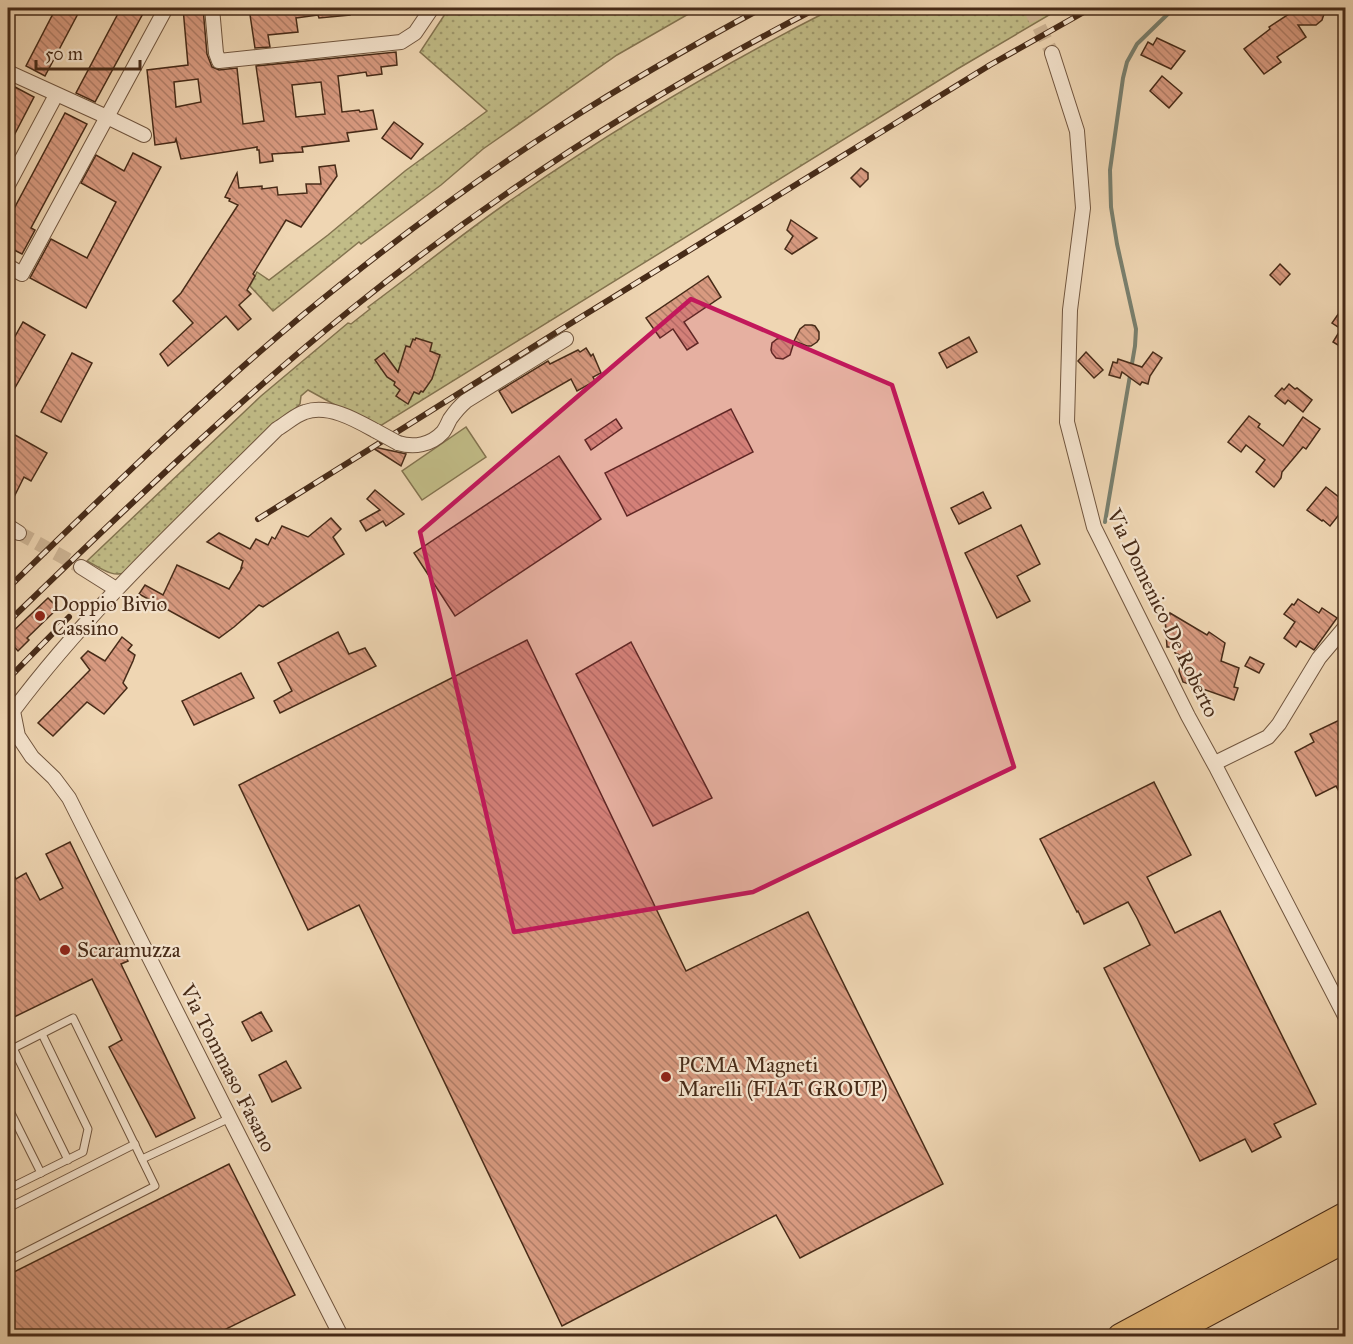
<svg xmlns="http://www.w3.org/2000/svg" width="1353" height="1344" font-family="'IM FELL Great Primer',serif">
	<defs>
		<pattern id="grass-dots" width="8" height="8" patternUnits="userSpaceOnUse" patternTransform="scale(1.5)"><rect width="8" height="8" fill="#c1bc87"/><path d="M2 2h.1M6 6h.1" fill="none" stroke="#9f996d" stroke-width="1.8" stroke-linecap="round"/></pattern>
		<pattern id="building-back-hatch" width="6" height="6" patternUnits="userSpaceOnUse" patternTransform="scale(1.5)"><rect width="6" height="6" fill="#d89a80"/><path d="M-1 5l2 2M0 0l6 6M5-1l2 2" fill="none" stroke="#b17e68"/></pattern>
	</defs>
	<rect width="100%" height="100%" fill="#efd6b3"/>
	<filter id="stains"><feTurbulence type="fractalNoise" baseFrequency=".00333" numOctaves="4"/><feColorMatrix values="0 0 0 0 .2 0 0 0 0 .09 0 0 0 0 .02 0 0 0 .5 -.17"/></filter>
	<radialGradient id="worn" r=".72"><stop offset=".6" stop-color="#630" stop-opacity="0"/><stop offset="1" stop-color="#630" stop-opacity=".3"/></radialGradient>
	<g fill="url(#grass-dots)" stroke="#847450" stroke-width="1.5">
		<polygon points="449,8 699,8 617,55 483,149 441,185 361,244 359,242 273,311 250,286 257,272 269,280 328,235 405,171 487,111 420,52"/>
		<path d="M834,8h227l-102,60 -582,360 -69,-38 -7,6 -1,8 -173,168c-14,7 -28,-5 -40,-11l174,-165 87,-73 3,1 19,-15 -2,-2c49,-36 96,-75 146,-109 102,-70 209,-134 320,-190z"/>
	</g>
	<polygon fill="#c1bc87" stroke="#847450" stroke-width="1.5" points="466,427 486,457 422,500 402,471"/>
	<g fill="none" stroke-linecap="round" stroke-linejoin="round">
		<polyline stroke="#79806f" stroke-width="4" points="1105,522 1135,346 1136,329 1117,244 1111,207 1110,170 1123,78 1127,62 1137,44 1174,8"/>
	</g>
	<g fill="url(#building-back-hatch)" stroke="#472b18" stroke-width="1.5" fill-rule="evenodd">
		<polygon points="56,8 81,8 45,76 26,66"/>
		<polygon points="121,8 146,8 95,102 76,93"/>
		<path d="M183,8h20l4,46 5,13 7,3 18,-2 6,56 21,-3 -8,-55 140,-14 1,13 -16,2 1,7 -15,2 -1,-4 -28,4 4,36 17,-2 1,2 13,-2 4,19 -30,4 2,8 -47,6 1,5 -31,2 1,7 -13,2 -1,-13h-2v-3l-76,12 -5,-20 -1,3 -20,3 -8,-75 41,-5zM198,79l3,23 -25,5 -2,-25zM321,82l4,32 -29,3 -4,-32z"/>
		<polygon points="249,8 349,8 350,15 319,18 318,15 296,18 298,32 268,35 270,47 255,48"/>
		<polygon points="1298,8 1326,8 1322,20 1316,25 1298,25 1306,37 1277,57 1281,62 1264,74 1244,49 1270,29 1269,27"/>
		<polygon points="1157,38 1185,51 1171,69 1141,55 1148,42 1153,45"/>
		<polygon points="1162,76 1182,93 1169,108 1150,91"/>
		<polygon points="15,87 34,97 8,147 8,101"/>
		<polygon points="65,113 87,124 31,228 35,230 22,254 8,247 8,220"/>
		<polygon points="394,122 423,144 411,159 382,138"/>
		<polygon points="133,153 161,167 86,308 30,278 51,239 87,258 116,202 81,183 96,155 124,171"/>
		<polygon points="335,165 337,176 301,227 286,220 253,274 255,276 247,290 251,294 239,305 251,319 238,330 226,316 168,366 160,354 193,323 173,301 181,293 238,205 229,201 230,199 225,197 237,173 239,188 262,186 262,189 277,187 278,195 307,193 306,184 321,184 319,167"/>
		<polygon points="861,168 868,173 868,179 860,187 851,178"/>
		<polygon points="791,220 817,238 792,254 785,249 793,236 787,230"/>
		<polygon points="1280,264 1290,274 1280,285 1270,275"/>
		<polygon points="708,276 721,297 684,322 698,343 687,350 673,329 660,338 646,318"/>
		<polygon points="1346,303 1346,350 1333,342 1341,329 1332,323"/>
		<polygon points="23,322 45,335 8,400 8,349"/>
		<polygon points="805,325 812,325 815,326 819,332 819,339 817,342 811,346 807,346 794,341 800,329"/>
		<polygon points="969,337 977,352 947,368 939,353"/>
		<polygon points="416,338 432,343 430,351 440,355 432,379 423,392 421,391 419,394 414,392 408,404 396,396 400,390 394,385 395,382 387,377 375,360 384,353 398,372 406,346 410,347 413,339 415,340"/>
		<polygon points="781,338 794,342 790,355 783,359 776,358 772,353 771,350 772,343 777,339"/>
		<polygon points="586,348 591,356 593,354 601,373 593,377 595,381 577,391 571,379 512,413 499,391 548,361 550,364 578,350 580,352"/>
		<polygon points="1086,352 1103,370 1094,378 1078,361"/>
		<polygon points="1153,352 1162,358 1150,376 1148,384 1142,382 1140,385 1122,372 1120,378 1109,375 1113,362 1117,363 1118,359 1142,367"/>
		<polygon points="72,353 92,363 61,422 41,412"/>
		<polygon points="1289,384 1295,389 1297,388 1312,400 1303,412 1288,400 1285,404 1275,396 1282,388 1284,390"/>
		<polygon points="731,409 753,452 627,516 605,473"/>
		<polygon points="1249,416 1260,424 1258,427 1283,446 1303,417 1320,429 1306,449 1303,447 1282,472 1281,478 1274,487 1256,472 1265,460 1246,445 1241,452 1228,442"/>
		<polygon points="616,419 622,428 591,450 585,440"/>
		<polygon points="8,431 47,453 31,481 24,477 8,509"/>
		<polygon points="374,447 402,453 406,454 401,466 373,448"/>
		<polygon points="559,456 601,519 455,616 414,553"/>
		<polygon points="1326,487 1340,498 1338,501 1345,507 1330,526 1323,520 1322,521 1307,510"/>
		<polygon points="375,490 404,514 386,526 383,521 366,531 360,521 380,510 367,499"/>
		<polygon points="983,492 991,508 959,524 951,508"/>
		<polygon points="331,518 341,529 333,537 344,554 263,607 259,605 234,627 219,638 139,594 145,585 163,595 177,565 229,589 242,568 241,568 243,561 207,542 219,533 250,549 256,539 268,545 272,537 275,539 282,526 308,537"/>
		<polygon points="1021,525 1040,564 1017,576 1030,601 997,618 965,553"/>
		<polygon points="48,598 58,608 27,638 29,640 18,651 8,640 8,636"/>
		<polygon points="1298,599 1319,613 1322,608 1337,618 1314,650 1300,641 1296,647 1284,638 1295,622 1284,614 1292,604 1294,605"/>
		<polygon points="1170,613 1207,635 1209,632 1225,643 1221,661 1239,668 1234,687 1238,688 1234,700 1183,682 1179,671 1182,656 1175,653 1174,647 1167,647 1165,618 1169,618"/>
		<polygon points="338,632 349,654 365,648 376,666 280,713 274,701 292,691 278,663"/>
		<polygon points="122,637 132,645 128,650 135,655 133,661 123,683 127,688 104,714 87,702 53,736 38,723 90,670 81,658 88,651 105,661"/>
		<polygon points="527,640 686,971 808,912 943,1184 800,1258 776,1215 562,1326 359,905 308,930 239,785"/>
		<polygon points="631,642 712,798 653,826 576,674"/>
		<polygon points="1250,657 1264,664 1259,673 1245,666"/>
		<polygon points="241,673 254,698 194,725 182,701"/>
		<polygon points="1346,717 1346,805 1336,786 1316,796 1295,752 1314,742 1310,734"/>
		<polygon points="1154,782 1191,855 1147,877 1175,933 1220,911 1316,1104 1274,1124 1281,1137 1252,1152 1245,1139 1200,1161 1104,968 1150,945 1137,918 1128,902 1084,924 1078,911 1077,912 1040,839"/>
		<polygon points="70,842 128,961 121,964 195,1118 156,1137 109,1047 122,1040 92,979 8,1020 8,862 16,879 26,873 40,900 63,888 46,854"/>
		<polygon points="261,1012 272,1031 252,1041 242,1022"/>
		<polygon points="286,1061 301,1088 272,1102 259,1075"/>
		<polygon points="229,1164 295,1295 212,1336 8,1336 8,1275"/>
	</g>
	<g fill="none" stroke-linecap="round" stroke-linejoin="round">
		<g stroke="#cdb494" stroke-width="14" stroke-dasharray="14 7" stroke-linecap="butt">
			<polyline points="1030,8 1052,53"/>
			<polyline points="19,533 81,567"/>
		</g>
		<g stroke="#71563f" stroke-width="9">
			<g id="lane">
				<polyline points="13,1048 68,1160"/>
				<polyline points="8,1051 73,1018 155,1186 8,1261"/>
				<polyline points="8,1107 41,1173"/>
				<polyline points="142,1159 230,1118"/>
				<polyline points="8,1189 83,1152 88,1129 42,1034"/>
				<polyline points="8,1208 135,1144"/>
			</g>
		</g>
		<g stroke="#71563f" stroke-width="16">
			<g id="street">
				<polyline points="212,8 216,53 219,61 401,42 415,33 432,8"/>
				<polyline points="1052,53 1077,131 1083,208 1070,310 1067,422 1094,527 1188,716 1217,769 1346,1018"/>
				<polyline points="8,72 107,117 144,135"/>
				<polyline points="8,185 56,95"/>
				<polyline points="8,266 22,274 166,8"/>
				<path d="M398,443c16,5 33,2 45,-11 3,-4 5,-9 7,-13 5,-7 10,-13 16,-18l100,-62"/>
				<polyline points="8,526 19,533"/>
				<polyline points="81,567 116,589"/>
				<polyline points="1215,763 1268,737 1279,724 1319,658 1346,626"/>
				<path d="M341,1336l-111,-218 -161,-320 -15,-20 -22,-21 -14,-21 -5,-25c77,-103 173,-191 264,-282 9,-5 18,-14 28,-17 24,-8 51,8 71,19"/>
			</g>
		</g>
		<g stroke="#472b18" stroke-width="26">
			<g id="highway">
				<polyline points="1120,1336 1346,1214"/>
				<polyline points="1166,1336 1346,1240"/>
			</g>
		</g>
		<use href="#lane" stroke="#f5e4ce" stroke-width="7"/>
		<use href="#street" stroke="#f5e4ce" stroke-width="14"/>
		<use href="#highway" stroke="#e8bb7a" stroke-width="24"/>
		<g stroke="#472b18" stroke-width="6">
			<g id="rail">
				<polyline points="258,519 560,330 990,65 1091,8"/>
				<path d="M8,588c96,-93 193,-188 296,-274 83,-68 169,-133 259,-190 65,-42 132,-80 199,-116"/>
				<path d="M8,622c111,-107 221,-214 341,-311 145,-117 303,-218 468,-303"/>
				<polyline points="8,679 69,617"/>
			</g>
		</g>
		<use href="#rail" stroke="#f5e4ce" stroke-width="4" stroke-dasharray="11" stroke-linecap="butt"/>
		<g stroke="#71563f" stroke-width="16" stroke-linecap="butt">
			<polyline id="street-bridge" points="376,431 398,443"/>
		</g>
		<use href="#street-bridge" stroke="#f5e4ce" stroke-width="14"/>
	</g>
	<path fill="#c2185b" fill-opacity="0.2" stroke="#c2185b" stroke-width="4.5" stroke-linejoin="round" d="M691,299l201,86 122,382 -261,125 -239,40 -94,-400z"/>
	<g fill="#8f2418" stroke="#f5e4ce" stroke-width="2">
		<circle cx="40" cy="616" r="6"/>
		<circle cx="65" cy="950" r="6"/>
		<circle cx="666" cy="1077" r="6"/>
	</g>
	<g text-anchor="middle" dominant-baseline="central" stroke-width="4.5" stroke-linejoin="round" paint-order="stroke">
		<g font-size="21" fill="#472b18" stroke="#f5e4ce" text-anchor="start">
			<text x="52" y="604">Doppio Bivio<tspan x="52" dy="24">Cassino</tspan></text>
			<text x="77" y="950">Scaramuzza</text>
			<text x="678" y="1065">PCMA Magneti<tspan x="678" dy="24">Marelli (FIAT GROUP)</tspan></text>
		</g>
		<g font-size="21" fill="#472b18" stroke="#f5e4ce">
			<text transform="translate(1163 613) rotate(64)">Via Domenico De Roberto</text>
			<text transform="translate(228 1068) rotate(63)">Via Tommaso Fasano</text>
		</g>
	</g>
	<rect width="1353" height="1344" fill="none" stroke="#efd6b3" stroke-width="30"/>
	<rect x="9" y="9" width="1335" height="1326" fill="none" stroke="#472b18" stroke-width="3"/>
	<rect x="15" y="15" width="1323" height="1314" fill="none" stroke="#472b18" stroke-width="1.5"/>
	<path d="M36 60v9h104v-9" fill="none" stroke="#472b18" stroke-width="3"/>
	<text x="45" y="60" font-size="18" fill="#472b18" stroke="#f5e4ce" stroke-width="4.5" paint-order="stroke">50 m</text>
	<rect width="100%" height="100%" filter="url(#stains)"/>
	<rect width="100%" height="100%" fill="url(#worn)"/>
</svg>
